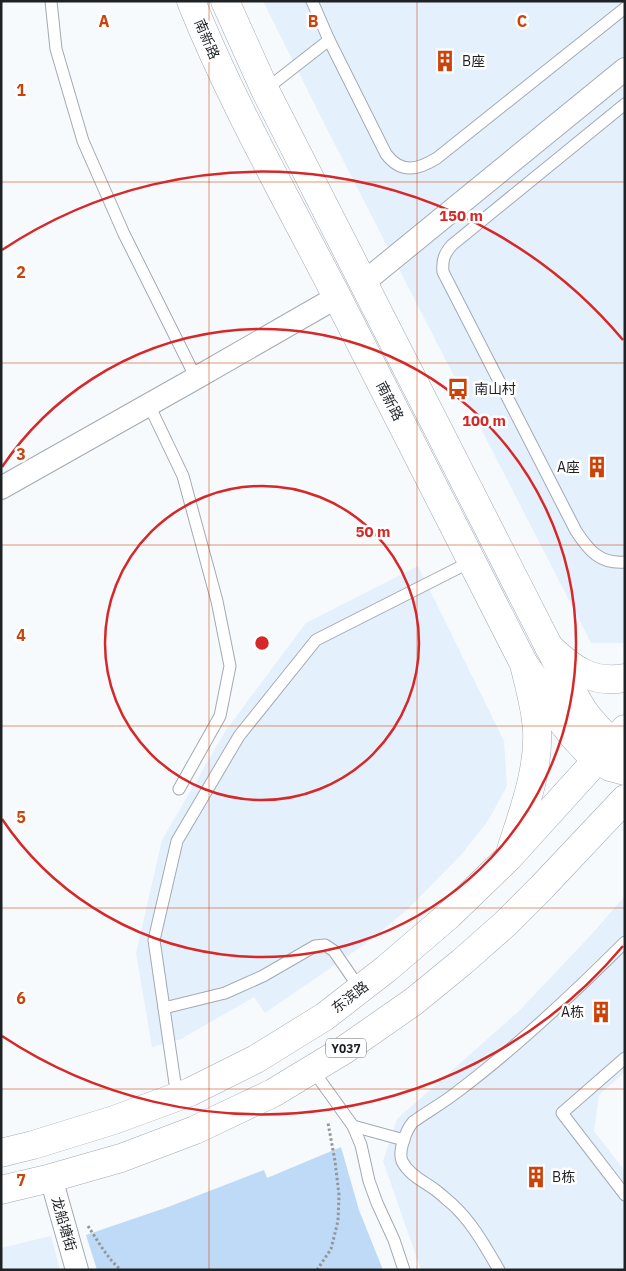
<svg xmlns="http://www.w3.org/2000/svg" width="626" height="1271" font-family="'IBM Plex Sans','Noto Sans SC',sans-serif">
	<rect width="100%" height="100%" fill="#f6fafd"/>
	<g fill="#e4f0fc">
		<polygon points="263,1 625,1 625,643 591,643 324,123"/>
		<polygon points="418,566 504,741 507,786 488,821 461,855 409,908 368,942 265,1013 254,997 181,1039 152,1047 136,953 162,840 226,730 306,623"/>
		<polygon points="625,896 625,1072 599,1095 594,1131 625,1171 625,1270 421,1270 383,1161 397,1119 519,1011 591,935"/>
		<polygon points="51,1236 60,1270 1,1270 1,1248"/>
	</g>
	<polygon fill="#bedaf6" points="341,1147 359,1210 383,1270 97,1270 86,1235 168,1207 264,1170 267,1178"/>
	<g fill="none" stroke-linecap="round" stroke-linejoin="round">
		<g stroke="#a2aab3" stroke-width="13">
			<g id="lane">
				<polyline points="51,1 56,49 83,141 124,234 196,378"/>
				<path d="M312,1l17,39 57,114c15,20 32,16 51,4l188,-150"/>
				<polyline points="265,90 329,40"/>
				<path d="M625,104l-173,141c-8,9 -10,15 -9,27l133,259c13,20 24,33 49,31"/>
				<polyline points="149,405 183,476 217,601 230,666 220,716 179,789"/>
				<polyline points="164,1008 225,993 263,976 315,946 325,945 334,951 360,989"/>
				<polyline points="625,1058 562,1113 625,1195"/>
				<polyline points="312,1069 353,1126 361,1145 369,1181 377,1203 394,1240 404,1270"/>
				<polyline points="177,1097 154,940 177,841 239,736 316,640 472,561"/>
				<polyline points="353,1126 404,1140"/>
				<path d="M499,1270c-14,-24 -27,-48 -47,-66 -6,-5 -12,-11 -18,-15 -11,-8 -26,-15 -32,-28 -4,-10 4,-31 11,-39 14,-10 30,-19 44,-30 60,-45 115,-97 168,-150"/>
			</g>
		</g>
		<g stroke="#a2aab3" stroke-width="24">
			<g id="street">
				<polyline points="363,283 625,69"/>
				<polyline points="1,488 196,378 337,297"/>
				<polyline points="51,1178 77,1270"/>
			</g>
		</g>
		<g stroke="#a2aab3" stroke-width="29">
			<g id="secondary">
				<path d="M191,1c40,100 93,193 142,288 64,125 127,250 191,375l24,33 15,26 11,14 13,14 11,8 12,8 15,4"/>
				<path d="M225,1l40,89 284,557c12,22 22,45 36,66 12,16 26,29 40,43"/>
			</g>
		</g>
		<g stroke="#a2aab3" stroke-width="29">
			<g id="primary">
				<path d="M549,647c23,22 43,37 76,31"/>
				<path d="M511,850c12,-38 28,-79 26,-119 -1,-23 -8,-45 -13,-67"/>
				<polyline points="1,1153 33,1145 114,1120 190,1092 256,1059 324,1017 386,969 449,915 508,858 625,729"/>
				<polyline points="1,1190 51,1178 121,1158 195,1130 273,1093 344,1050 413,1002 462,962 505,924 542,887 625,799"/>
			</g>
		</g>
		<g stroke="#94979a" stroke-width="3" stroke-dasharray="2.5 2.5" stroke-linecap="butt">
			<path d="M88,1226c10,15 19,32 33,44"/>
			<polyline points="317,1270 331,1249 338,1221 339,1195 335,1161 328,1123"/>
		</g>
		<use href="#lane" stroke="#fff" stroke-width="11"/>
		<use href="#street" stroke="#fff" stroke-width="22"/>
		<use href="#secondary" stroke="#fff" stroke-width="28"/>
		<use href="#primary" stroke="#fff" stroke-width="28"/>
	</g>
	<path fill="none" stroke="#ca430a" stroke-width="1" stroke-opacity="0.55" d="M209,1v1269M417,1v1269M1,182h624M1,363h624M1,545h624M1,726h624M1,908h624M1,1089h624"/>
	<g fill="none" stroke="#d62828" stroke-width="2.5">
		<circle cx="262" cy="643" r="157"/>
		<path d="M2 467A314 314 0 1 1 2 819"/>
		<path d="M623 946A471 471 0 0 1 2 1036M2 250A471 471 0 0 1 623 340"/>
	</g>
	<defs>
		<g id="building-bare" transform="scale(1.725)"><path d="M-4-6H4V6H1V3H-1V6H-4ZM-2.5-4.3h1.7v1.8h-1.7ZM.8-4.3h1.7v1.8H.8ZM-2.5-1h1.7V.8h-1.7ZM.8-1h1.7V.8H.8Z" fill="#ca430a" stroke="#fff" stroke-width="2.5" paint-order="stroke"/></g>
		<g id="bus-bare" transform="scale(1.725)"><path d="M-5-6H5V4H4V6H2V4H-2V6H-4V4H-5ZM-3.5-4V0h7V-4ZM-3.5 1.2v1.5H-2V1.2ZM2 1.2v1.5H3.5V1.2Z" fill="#ca430a" stroke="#fff" stroke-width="2.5" paint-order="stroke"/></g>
	</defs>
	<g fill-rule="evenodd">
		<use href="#building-bare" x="445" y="61"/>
		<use href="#bus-bare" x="458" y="389"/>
		<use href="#building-bare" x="597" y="467"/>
		<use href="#building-bare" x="601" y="1012"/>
		<use href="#building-bare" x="536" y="1177"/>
	</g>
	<g text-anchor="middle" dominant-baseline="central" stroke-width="5" stroke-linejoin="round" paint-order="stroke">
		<rect fill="#fff" stroke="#626466" stroke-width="1" x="326" y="1038.5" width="40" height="19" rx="4"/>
		<g font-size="12" font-weight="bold" fill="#1f2225">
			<text x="346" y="1048">Y037</text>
		</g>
		<g font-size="14" fill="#1f2225" stroke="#fff">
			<text transform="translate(207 39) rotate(67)">南新路</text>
			<text transform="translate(390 401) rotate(63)">南新路</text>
			<text transform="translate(350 997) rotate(-38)">东滨路</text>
			<text transform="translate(64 1224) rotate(74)">龙船塘街</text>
		</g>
		<g font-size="14" fill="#1f2225" stroke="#fff" text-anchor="start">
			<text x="462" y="61">B座</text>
			<text x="474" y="389">南山村</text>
			<text x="580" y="467" text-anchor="end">A座</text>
			<text x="584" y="1012" text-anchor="end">A栋</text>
			<text x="552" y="1177">B栋</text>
		</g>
	</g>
	<g font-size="16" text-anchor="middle" font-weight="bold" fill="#ca430a" stroke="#fff" stroke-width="5" stroke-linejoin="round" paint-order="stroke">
		<text x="104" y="27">A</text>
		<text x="313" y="27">B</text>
		<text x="522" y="27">C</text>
		<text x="21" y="96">1</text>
		<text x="21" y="278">2</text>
		<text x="21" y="460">3</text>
		<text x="21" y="641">4</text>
		<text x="21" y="823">5</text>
		<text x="21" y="1004">6</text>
		<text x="21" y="1186">7</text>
	</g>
	<circle cx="262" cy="643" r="8" fill="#d62828" stroke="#fff" stroke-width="2.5"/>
	<g font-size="15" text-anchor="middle" font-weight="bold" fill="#d62828" stroke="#fff" stroke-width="5" stroke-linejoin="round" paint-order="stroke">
		<text x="461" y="221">150 m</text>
		<text x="484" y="426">100 m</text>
		<text x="373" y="537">50 m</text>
	</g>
	<rect width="626" height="1271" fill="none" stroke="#1f2225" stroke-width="5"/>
</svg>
